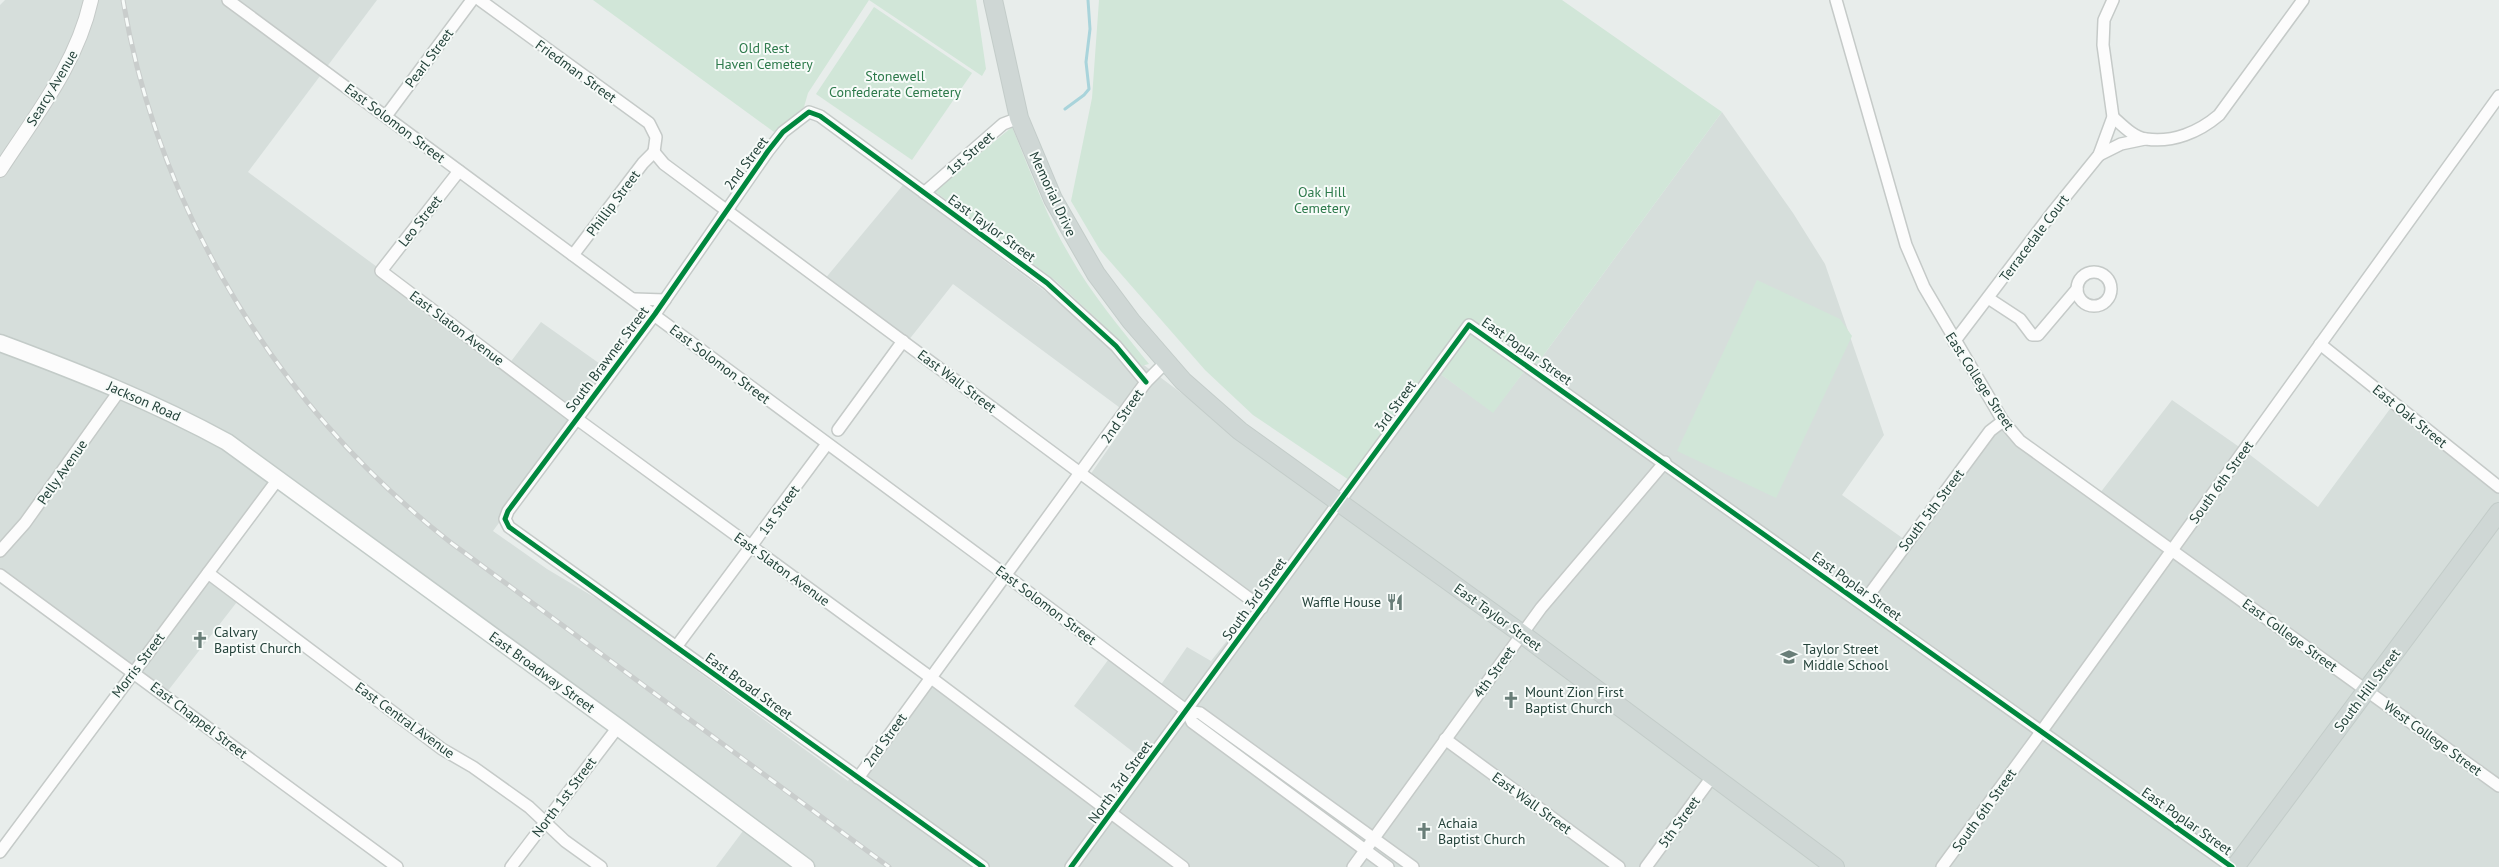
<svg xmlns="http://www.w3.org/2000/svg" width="2499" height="867" font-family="'PT Sans',sans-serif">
	<rect width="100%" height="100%" fill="#e8edeb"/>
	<polygon fill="#d6dedb" points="5,0 377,0 248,172 509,364 541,322 610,371 493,531 547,569 604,603 848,781 929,671 1109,808 1146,762 1074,706 1111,656 1158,689 1187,647 1211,661 1259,600 1090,475 1131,416 953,284 908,341 824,280 903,185 1330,504 1431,367 1493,412 1532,361 1537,364 1722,112 1793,213 1825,264 1884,435 1842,495 1908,542 2001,422 2100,493 2172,400 2245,451 2318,507 2395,402 2499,489 2499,867 716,867 749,823 281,478 210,574 240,598 167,692 0,573 0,5"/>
	<g fill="#d1e6d8">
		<polygon points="593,0 976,0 986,69 982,76 869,0 808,93 804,107 774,132"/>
		<polygon points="1099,0 1562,0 1722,112 1537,364 1532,361 1493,413 1431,367 1349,480 1253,415 1205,370 1100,250 1071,201 1092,98"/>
		<polygon points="874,7 972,73 912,160 816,94"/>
		<path d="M1012,127c18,43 34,89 58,129 22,39 51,73 79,108l-8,2 -41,-44 -44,-41 -122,-90z"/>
		<polygon points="1757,280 1840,319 1852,336 1776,498 1677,451"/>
	</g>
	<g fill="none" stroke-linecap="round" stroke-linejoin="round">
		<polyline stroke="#a9d4db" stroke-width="3" points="1065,109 1084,95 1089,89 1086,62 1090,29 1088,0"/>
		<g stroke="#c5cac8" stroke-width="14">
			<g id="minor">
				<path d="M228,0c321,236 641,472 959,711l13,2 213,154"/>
				<polyline points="480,0 649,123 656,137 654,152"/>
				<polyline points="1836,0 1906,245 1924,287 2003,421 2020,441 2499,786"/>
				<polyline points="386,116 472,0"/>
				<path d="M2113,117c9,8 20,20 33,22 27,4 53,-7 73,-24l84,-115"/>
				<polyline points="654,152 664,164 1262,608"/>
				<polyline points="2099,155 2121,144 2145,139"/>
				<polyline points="459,171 381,271 577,419 930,677 1183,867"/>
				<polyline points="924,193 1003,124 1019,118"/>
				<polyline points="573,255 643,163 654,152"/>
				<circle cx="2094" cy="289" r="17"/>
				<polyline points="1988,298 2020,319 2032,335 2038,335 2077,289"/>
				<polyline points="634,299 665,300"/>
				<polyline points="1954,342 2052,213 2099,155 2113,117 2103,45 2104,20 2113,0"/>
				<polyline points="2320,344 2499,487"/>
				<polyline points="838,430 903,341"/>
				<polyline points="0,551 25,523 120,390"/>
				<polyline points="208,573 442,749 473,767 529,807 565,841 601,867"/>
				<polyline points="0,575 397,867"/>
				<polyline points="1863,603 1990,431 2003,421"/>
				<polyline points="676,647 827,444"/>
				<polyline points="1187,711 1192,722 1388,867"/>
				<polyline points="1445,739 1619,867"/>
				<polyline points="858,778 1146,382 1166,362"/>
				<polyline points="0,852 278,479"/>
				<polyline points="511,867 618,727"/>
				<polyline points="983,867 509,527 505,519 508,511 655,314 768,151 783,132 809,112 820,116 1047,283 1116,346 1146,382"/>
				<polyline points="1071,867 1469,325 2232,867"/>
				<polyline points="1353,867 1541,608 1665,462"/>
				<polyline points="1646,867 1712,777"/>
				<polyline points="1942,867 2041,732 2499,96"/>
			</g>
		</g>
		<g stroke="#c5cac8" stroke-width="16">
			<path id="tertiary" d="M0,170c35,-54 77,-106 91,-170"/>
		</g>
		<g stroke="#c3cbc8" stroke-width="19">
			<path id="secondary" d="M0,343c78,29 154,59 227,99l391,285 188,140"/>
		</g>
		<g stroke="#c3ccc9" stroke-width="20">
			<g id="primary">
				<polyline points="993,0 1019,118 1053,199 1096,274 1131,321 1183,381 1240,431 1522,634 1835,867"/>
				<polyline points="2235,867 2499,512"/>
			</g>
		</g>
		<use href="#minor" stroke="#fcfcfc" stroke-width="11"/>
		<use href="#tertiary" stroke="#fcfcfc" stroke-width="14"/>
		<use href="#secondary" stroke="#fcfcfc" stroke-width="16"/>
		<use href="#primary" stroke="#cfd7d5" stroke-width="18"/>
		<g stroke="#c9cdcc" stroke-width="5">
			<path id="rail" d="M123,0c36,214 157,409 327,542l439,325"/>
		</g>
		<use href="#rail" stroke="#f7fbf9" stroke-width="3" stroke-dasharray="9" stroke-linecap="butt"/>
		<g stroke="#f7fbf9" stroke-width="8">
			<g id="cycleway">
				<polyline points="983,867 509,527 505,519 508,511 655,314 768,151 783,132 809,112 820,116 1047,283 1116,346 1146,382"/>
				<polyline points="1071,867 1469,325 2232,867"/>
			</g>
		</g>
		<use href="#cycleway" stroke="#00873e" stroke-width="5"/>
	</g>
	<defs>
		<g id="restaurant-bare" transform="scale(1.35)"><path d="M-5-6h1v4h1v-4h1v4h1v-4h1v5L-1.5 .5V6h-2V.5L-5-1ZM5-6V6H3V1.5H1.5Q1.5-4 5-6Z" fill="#697e78" stroke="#f7fbf9" stroke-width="2.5" paint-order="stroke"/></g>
		<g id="church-bare" transform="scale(1.35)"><path d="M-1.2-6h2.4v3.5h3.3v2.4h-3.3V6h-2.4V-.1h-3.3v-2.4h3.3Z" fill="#697e78" stroke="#f7fbf9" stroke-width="2.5" paint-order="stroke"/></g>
		<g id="school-bare" transform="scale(1.35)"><path d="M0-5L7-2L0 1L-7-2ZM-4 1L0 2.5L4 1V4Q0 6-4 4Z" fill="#697e78" stroke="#f7fbf9" stroke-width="2.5" paint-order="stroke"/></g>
	</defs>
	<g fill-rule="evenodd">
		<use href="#restaurant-bare" x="1395" y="602"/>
		<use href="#church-bare" x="200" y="640"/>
		<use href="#school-bare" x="1789" y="657"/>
		<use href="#church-bare" x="1511" y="700"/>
		<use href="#church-bare" x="1424" y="831"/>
	</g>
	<g text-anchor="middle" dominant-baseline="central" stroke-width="4" stroke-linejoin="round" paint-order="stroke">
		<g font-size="14" fill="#2d7a4b" stroke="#f7fbf9">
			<text x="764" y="48">Old Rest<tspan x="764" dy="16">Haven Cemetery</tspan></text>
			<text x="895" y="76">Stonewell<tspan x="895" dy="16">Confederate Cemetery</tspan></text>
			<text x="1322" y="192">Oak Hill<tspan x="1322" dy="16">Cemetery</tspan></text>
		</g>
		<g font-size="14" fill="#24423a" stroke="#f7fbf9">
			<text transform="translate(429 58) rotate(-53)">Pearl Street</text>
			<text transform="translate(576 71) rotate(36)">Friedman Street</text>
			<text transform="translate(52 88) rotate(-59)">Searcy Avenue</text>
			<text transform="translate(395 123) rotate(37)">East Solomon Street</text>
			<text transform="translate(970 153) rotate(-41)">1st Street</text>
			<text transform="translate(746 163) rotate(-53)">2nd Street</text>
			<text transform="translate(1053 194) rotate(65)">Memorial Drive</text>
			<text transform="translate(613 203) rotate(-53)">Phillip Street</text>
			<text transform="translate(420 221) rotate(-52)">Leo Street</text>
			<text transform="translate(992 228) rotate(36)">East Taylor Street</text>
			<text transform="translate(2034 238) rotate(-53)">Terracedale Court</text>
			<text transform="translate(457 328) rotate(37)">East Slaton Avenue</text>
			<text transform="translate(1527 351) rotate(35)">East Poplar Street</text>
			<text transform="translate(607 359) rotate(-53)">South Brawner Street</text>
			<text transform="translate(720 364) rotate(37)">East Solomon Street</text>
			<text transform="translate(957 381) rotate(37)">East Wall Street</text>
			<text transform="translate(1980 381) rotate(57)">East College Street</text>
			<text transform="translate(144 401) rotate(24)">Jackson Road</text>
			<text transform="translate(1395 406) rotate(-54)">3rd Street</text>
			<text transform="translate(1122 416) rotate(-55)">2nd Street</text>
			<text transform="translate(2410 416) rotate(39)">East Oak Street</text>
			<text transform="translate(62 472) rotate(-55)">Pelly Avenue</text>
			<text transform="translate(2221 482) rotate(-54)">South 6th Street</text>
			<text transform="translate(779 510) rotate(-54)">1st Street</text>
			<text transform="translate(1931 510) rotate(-53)">South 5th Street</text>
			<text transform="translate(782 569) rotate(36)">East Slaton Avenue</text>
			<text transform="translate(1857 586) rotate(36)">East Poplar Street</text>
			<text transform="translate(1254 599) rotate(-54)">South 3rd Street</text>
			<text transform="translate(1046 605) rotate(37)">East Solomon Street</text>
			<text transform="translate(1498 617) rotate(36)">East Taylor Street</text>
			<text transform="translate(2290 635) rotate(36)">East College Street</text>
			<text transform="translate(138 665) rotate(-53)">Morris Street</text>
			<text transform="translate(542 672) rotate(36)">East Broadway Street</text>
			<text transform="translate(1494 672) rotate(-54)">4th Street</text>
			<text transform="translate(749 686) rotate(36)">East Broad Street</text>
			<text transform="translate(2367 690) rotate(-53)">South Hill Street</text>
			<text transform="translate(199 720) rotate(37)">East Chappel Street</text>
			<text transform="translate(405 720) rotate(36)">East Central Avenue</text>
			<text transform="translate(2433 738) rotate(36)">West College Street</text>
			<text transform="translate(885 740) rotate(-54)">2nd Street</text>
			<text transform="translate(1120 782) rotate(-54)">North 3rd Street</text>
			<text transform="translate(564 797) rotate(-53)">North 1st Street</text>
			<text transform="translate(1532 803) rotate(36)">East Wall Street</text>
			<text transform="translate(1984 810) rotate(-54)">South 6th Street</text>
			<text transform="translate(2187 821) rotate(35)">East Poplar Street</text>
			<text transform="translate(1679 822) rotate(-54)">5th Street</text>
		</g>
		<g font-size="14" fill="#24423a" stroke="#f7fbf9" text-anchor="start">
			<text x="1381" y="602" text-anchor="end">Waffle House</text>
			<text x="214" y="632">Calvary<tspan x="214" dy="16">Baptist Church</tspan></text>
			<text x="1803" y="649">Taylor Street<tspan x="1803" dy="16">Middle School</tspan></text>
			<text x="1525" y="692">Mount Zion First<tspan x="1525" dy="16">Baptist Church</tspan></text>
			<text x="1438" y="823">Achaia<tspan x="1438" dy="16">Baptist Church</tspan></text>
		</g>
	</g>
</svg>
